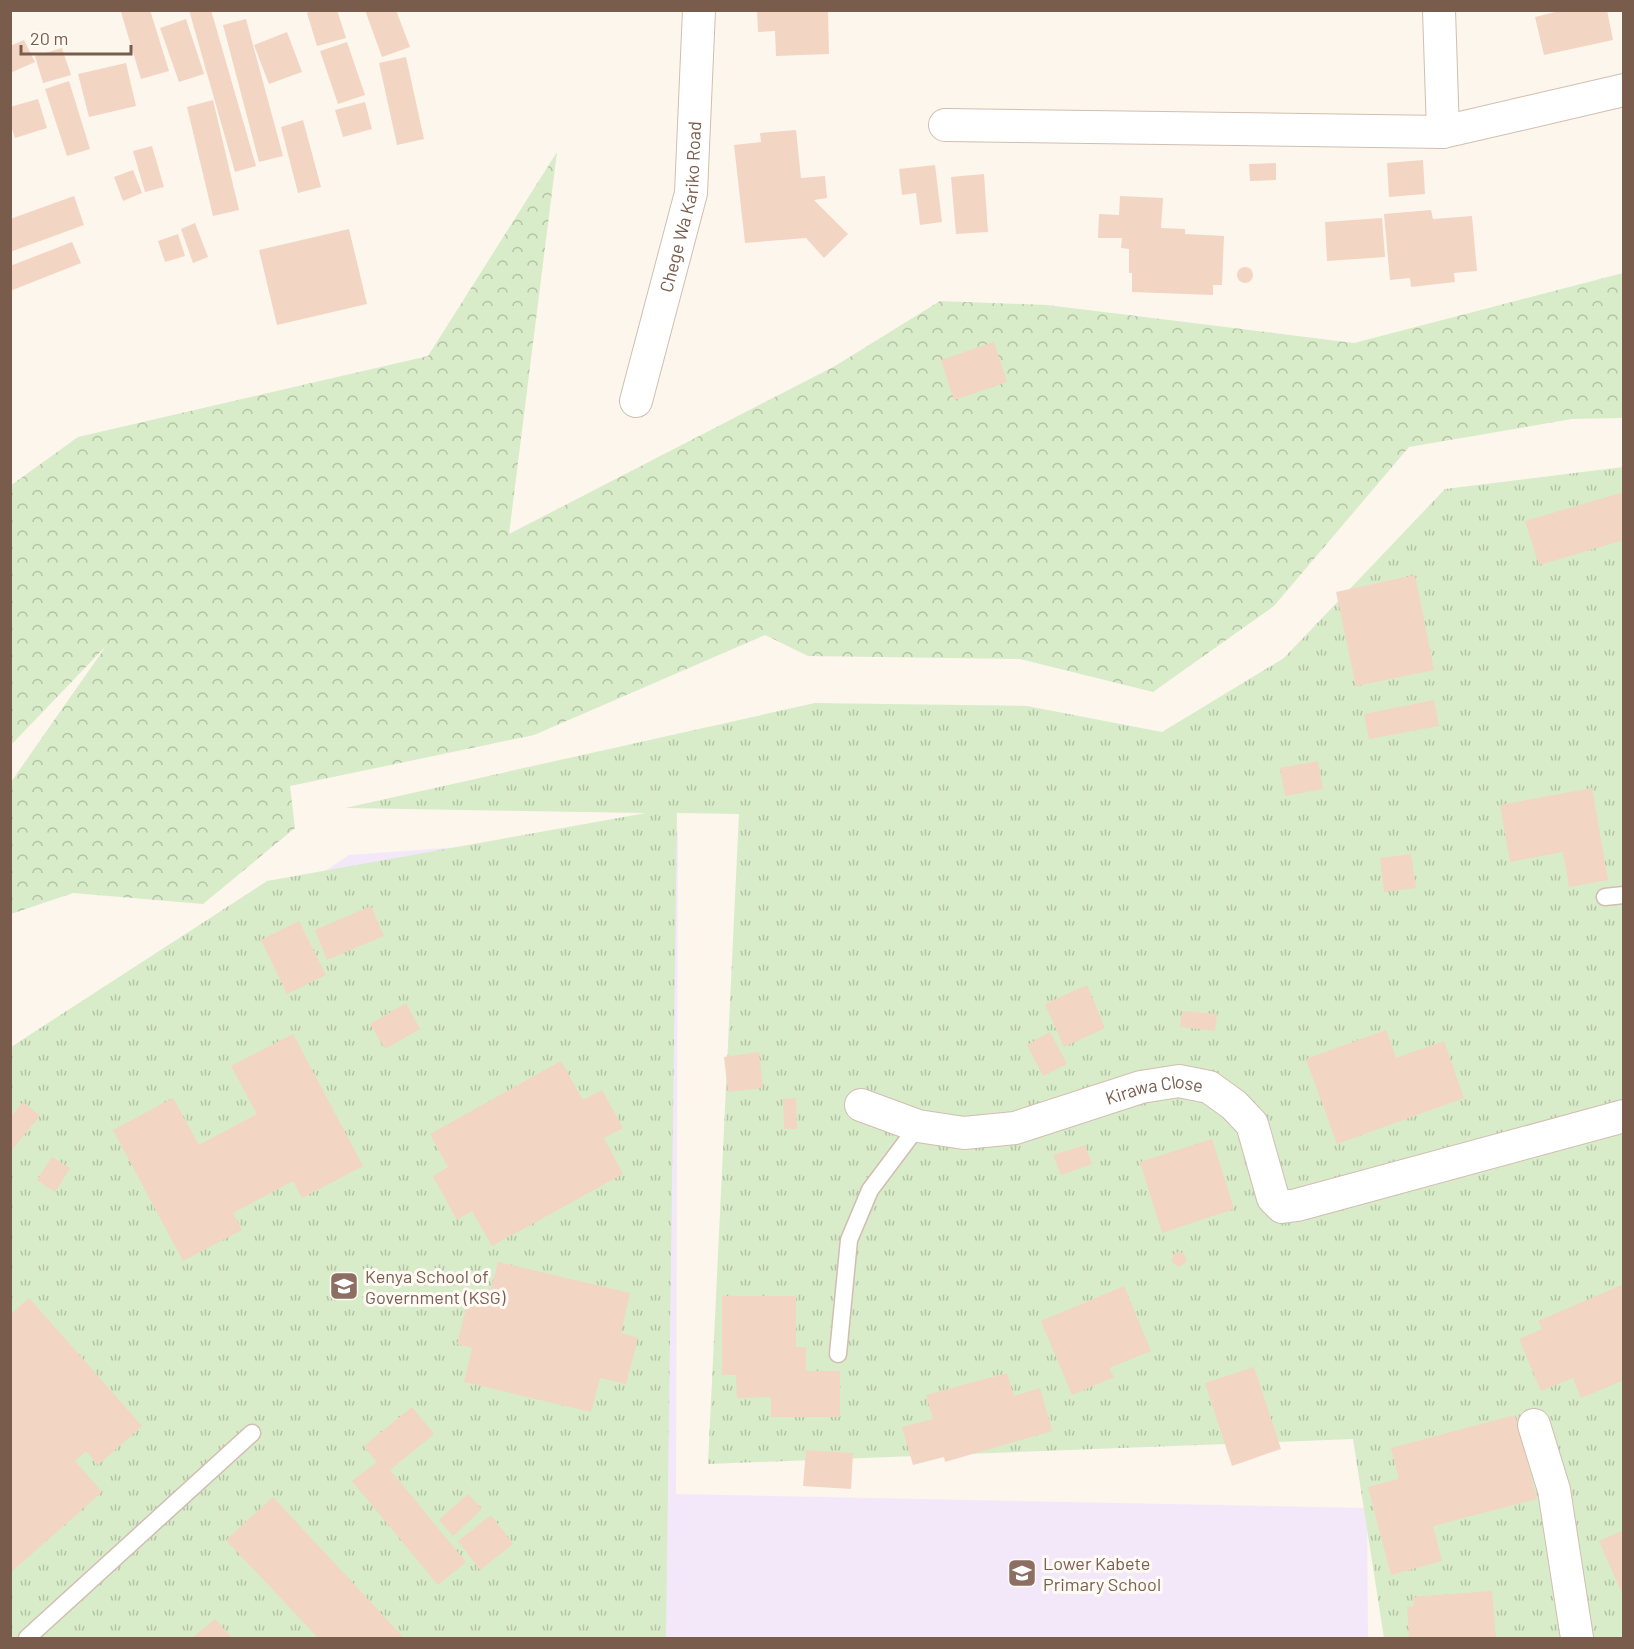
<svg xmlns="http://www.w3.org/2000/svg" width="1634" height="1649" font-family="Barlow,sans-serif">
	<defs>
		<pattern id="grass-tufts" width="24" height="20" patternUnits="userSpaceOnUse" patternTransform="scale(1.5)"><rect width="24" height="20" fill="#d8ecc9"/><path d="M3 7l-1-3M5 7V3M7 7l1-3M15 17l-1-3M17 17v-4M19 17l1-3" fill="none" stroke="#b4c2a5"/></pattern>
		<pattern id="forest-crowns" width="20" height="18" patternUnits="userSpaceOnUse" patternTransform="scale(1.5)"><rect width="20" height="18" fill="#d8ecc9"/><path d="M2 6a3 3 0 1 1 6 0M12 15a3 3 0 1 1 6 0" fill="none" stroke="#b4c2a5"/></pattern>
	</defs>
	<rect width="100%" height="100%" fill="#fdf6ec"/>
	<polygon fill="#f3e8fa" points="678,831 676,1494 1367,1508 1368,1638 11,1638 11,1079 349,855"/>
	<polygon fill="url(#grass-tufts)" points="1623,467 1623,1638 1384,1638 1353,1439 708,1464 739,814 677,813 666,1638 11,1638 11,1047 267,881 646,813 345,808 815,703 1027,706 1162,732 1284,658 1445,489"/>
	<polygon fill="url(#forest-crowns)" points="557,152 509,534 835,366 940,301 1047,305 1354,343 1623,273 1623,418 1572,419 1409,447 1274,606 1153,692 1020,659 808,656 765,635 534,735 290,786 295,828 203,904 73,893 11,914 11,782 106,646 11,745 10,486 78,437 428,356"/>
	<g fill="#f3d5c3">
		<polygon points="125,10 150,10 169,71 141,79 121,12"/>
		<polygon points="189,10 211,10 256,166 235,172"/>
		<polygon points="314,10 337,10 346,38 317,46 307,13"/>
		<polygon points="365,10 396,10 410,47 382,57"/>
		<polygon points="757,10 828,10 829,54 776,56 775,31 758,32"/>
		<polygon points="1563,10 1607,10 1613,40 1544,55 1535,17"/>
		<polygon points="186,19 204,74 179,82 160,28"/>
		<polygon points="246,19 283,156 259,162 223,25"/>
		<polygon points="287,32 302,72 269,84 254,45"/>
		<polygon points="24,40 35,62 10,73 10,46"/>
		<polygon points="347,42 365,95 338,104 320,51"/>
		<polygon points="62,48 71,75 43,83 35,56"/>
		<polygon points="406,57 424,139 397,145 379,63"/>
		<polygon points="126,63 136,106 89,117 78,74"/>
		<polygon points="69,81 90,149 67,156 45,89"/>
		<polygon points="38,99 47,128 15,138 10,123 10,107"/>
		<polygon points="213,100 239,210 213,216 187,107"/>
		<polygon points="365,102 372,129 343,137 335,110"/>
		<polygon points="303,120 321,187 298,193 281,127"/>
		<polygon points="796,130 801,178 825,176 827,198 814,200 848,234 824,258 806,238 745,243 734,145 761,142 760,133"/>
		<polygon points="152,146 164,187 145,192 133,151"/>
		<polygon points="1423,160 1425,194 1389,197 1387,163"/>
		<polygon points="1276,163 1276,180 1250,181 1249,164"/>
		<polygon points="935,165 942,222 920,225 916,193 902,195 899,169"/>
		<polygon points="133,170 142,193 123,201 114,177"/>
		<polygon points="984,174 988,232 956,234 951,177"/>
		<polygon points="74,196 84,225 10,252 10,219"/>
		<polygon points="1120,196 1163,198 1161,228 1185,229 1185,234 1224,236 1222,285 1213,285 1213,295 1132,292 1132,273 1129,273 1129,249 1121,248 1122,238 1098,238 1099,214 1119,215"/>
		<polygon points="1431,210 1433,219 1472,216 1477,271 1454,273 1455,282 1411,287 1410,278 1390,280 1384,214"/>
		<polygon points="1382,218 1385,257 1327,261 1325,222"/>
		<polygon points="195,223 208,257 193,263 181,229"/>
		<polygon points="349,229 367,304 277,325 259,250"/>
		<polygon points="178,234 185,256 165,262 158,241"/>
		<polygon points="72,242 81,263 10,291 10,266"/>
		<circle cx="1245" cy="275" r="8"/>
		<polygon points="994,342 1007,382 954,400 941,360"/>
		<polygon points="1624,492 1624,540 1539,565 1525,521"/>
		<polygon points="1415,575 1434,670 1356,686 1336,592"/>
		<polygon points="1434,700 1439,726 1369,739 1364,714"/>
		<polygon points="1318,761 1323,789 1285,796 1280,768"/>
		<polygon points="1592,788 1608,880 1569,887 1563,852 1510,862 1500,805"/>
		<polygon points="1411,854 1416,888 1384,892 1380,858"/>
		<polygon points="371,906 384,936 327,960 315,930"/>
		<polygon points="299,921 326,975 287,994 261,940"/>
		<polygon points="1087,985 1105,1028 1064,1047 1045,1004"/>
		<polygon points="406,1003 420,1029 385,1049 370,1024"/>
		<polygon points="1182,1011 1217,1014 1215,1031 1180,1027"/>
		<polygon points="1386,1030 1396,1058 1444,1041 1464,1098 1337,1144 1306,1059"/>
		<polygon points="1050,1032 1067,1064 1043,1076 1027,1045"/>
		<polygon points="293,1034 363,1166 302,1198 293,1181 233,1213 242,1230 183,1261 113,1130 173,1098 199,1145 257,1114 231,1066"/>
		<polygon points="759,1052 763,1088 728,1092 724,1057"/>
		<polygon points="561,1061 583,1100 602,1090 623,1128 604,1138 623,1174 492,1246 472,1211 457,1220 433,1176 448,1167 430,1134"/>
		<polygon points="796,1098 797,1129 784,1129 783,1099"/>
		<polygon points="23,1102 40,1116 10,1152 10,1118"/>
		<polygon points="1212,1139 1234,1209 1162,1233 1140,1162"/>
		<polygon points="1085,1145 1092,1164 1061,1175 1053,1155"/>
		<polygon points="52,1157 70,1168 55,1192 37,1180"/>
		<circle cx="1179" cy="1259" r="7"/>
		<polygon points="498,1262 630,1293 621,1333 638,1338 626,1384 600,1378 591,1412 464,1382 472,1348 457,1344 471,1289 490,1293"/>
		<polygon points="1624,1284 1624,1380 1581,1398 1573,1378 1541,1391 1519,1339 1542,1329 1538,1321"/>
		<polygon points="1124,1286 1151,1351 1109,1368 1114,1377 1072,1395 1041,1321"/>
		<polygon points="722,1296 796,1296 796,1347 806,1347 806,1371 840,1371 840,1417 771,1417 771,1397 737,1398 736,1375 722,1375"/>
		<polygon points="29,1298 142,1426 98,1465 86,1451 75,1461 102,1492 10,1573 10,1315"/>
		<polygon points="1254,1367 1281,1449 1232,1466 1205,1383"/>
		<polygon points="1007,1373 1014,1396 1040,1388 1052,1431 945,1462 944,1457 913,1465 902,1427 933,1419 926,1395"/>
		<polygon points="412,1407 434,1434 390,1470 466,1562 438,1585 352,1481 377,1462 364,1446"/>
		<polygon points="1515,1415 1537,1499 1433,1526 1442,1561 1391,1575 1368,1487 1399,1479 1391,1448"/>
		<polygon points="806,1450 853,1453 851,1489 803,1486"/>
		<polygon points="468,1494 482,1509 453,1536 439,1520"/>
		<polygon points="273,1497 404,1638 318,1638 226,1540"/>
		<polygon points="491,1515 513,1544 480,1570 458,1541"/>
		<polygon points="1624,1530 1624,1598 1599,1541"/>
		<polygon points="1492,1591 1496,1638 1409,1638 1407,1607 1414,1606 1413,1597"/>
		<polygon points="215,1619 232,1638 192,1638"/>
	</g>
	<g fill="none" stroke-linecap="round" stroke-linejoin="round">
		<g stroke="#d1beb0" stroke-width="19">
			<g id="service">
				<polyline points="1605,897 1624,895"/>
				<polyline points="838,1354 849,1240 870,1190 918,1126"/>
				<polyline points="27,1638 252,1433"/>
			</g>
		</g>
		<g stroke="#d1beb0" stroke-width="34">
			<g id="minor">
				<polyline points="1439,10 1443,132"/>
				<polyline points="945,125 1443,132 1624,90"/>
				<path id="s1" d="M636,401l55,-208 8,-183"/>
				<path id="s2" d="M861,1105l57,21 46,7 51,-5 126,-41 38,-6 30,6 25,18 18,19 21,74 9,9 15,-2 327,-89"/>
				<polyline points="1534,1425 1554,1490 1577,1638"/>
			</g>
		</g>
		<use href="#service" stroke="#fff" stroke-width="16"/>
		<use href="#minor" stroke="#fff" stroke-width="32"/>
	</g>
	<defs>
		<g id="university-square" transform="scale(1.5)"><rect x="-9" y="-9" width="18" height="18" rx="4" fill="#8d6e63" stroke="#fffaf3"/><path d="M0-5L7-2L0 1L-7-2ZM-4 1L0 2.5L4 1V4Q0 6-4 4Z" fill="#fff"/></g>
		<g id="school-square" transform="scale(1.5)"><rect x="-9" y="-9" width="18" height="18" rx="4" fill="#8d6e63" stroke="#fffaf3"/><path d="M0-5L7-2L0 1L-7-2ZM-4 1L0 2.5L4 1V4Q0 6-4 4Z" fill="#fff"/></g>
	</defs>
	<g fill-rule="evenodd">
		<use href="#university-square" x="344" y="1286"/>
		<use href="#school-square" x="1022" y="1573"/>
	</g>
	<g text-anchor="middle" dominant-baseline="central" stroke-width="6" stroke-linejoin="round" paint-order="stroke">
		<g font-size="18" fill="#7a5c4d" stroke="#fffaf3">
			<text stroke="none"><textPath href="#s1" startOffset="200">Chege Wa Kariko Road</textPath></text>
			<text stroke="none"><textPath href="#s2" startOffset="304">Kirawa Close</textPath></text>
		</g>
		<g font-size="18" fill="#785e54" stroke="#fffaf3" text-anchor="start">
			<text x="365" y="1276">Kenya School of<tspan x="365" dy="21">Government (KSG)</tspan></text>
			<text x="1043" y="1563">Lower Kabete<tspan x="1043" dy="21">Primary School</tspan></text>
		</g>
	</g>
	<rect width="1634" height="1649" fill="none" stroke="#7a5c4d" stroke-width="24"/>
	<path d="M21 45v9h110v-9" fill="none" stroke="#7a5c4d" stroke-width="3"/>
	<text x="30" y="45" font-size="18" fill="#7a5c4d" stroke="#fffaf3" stroke-width="4.5" paint-order="stroke">20 m</text>
</svg>
